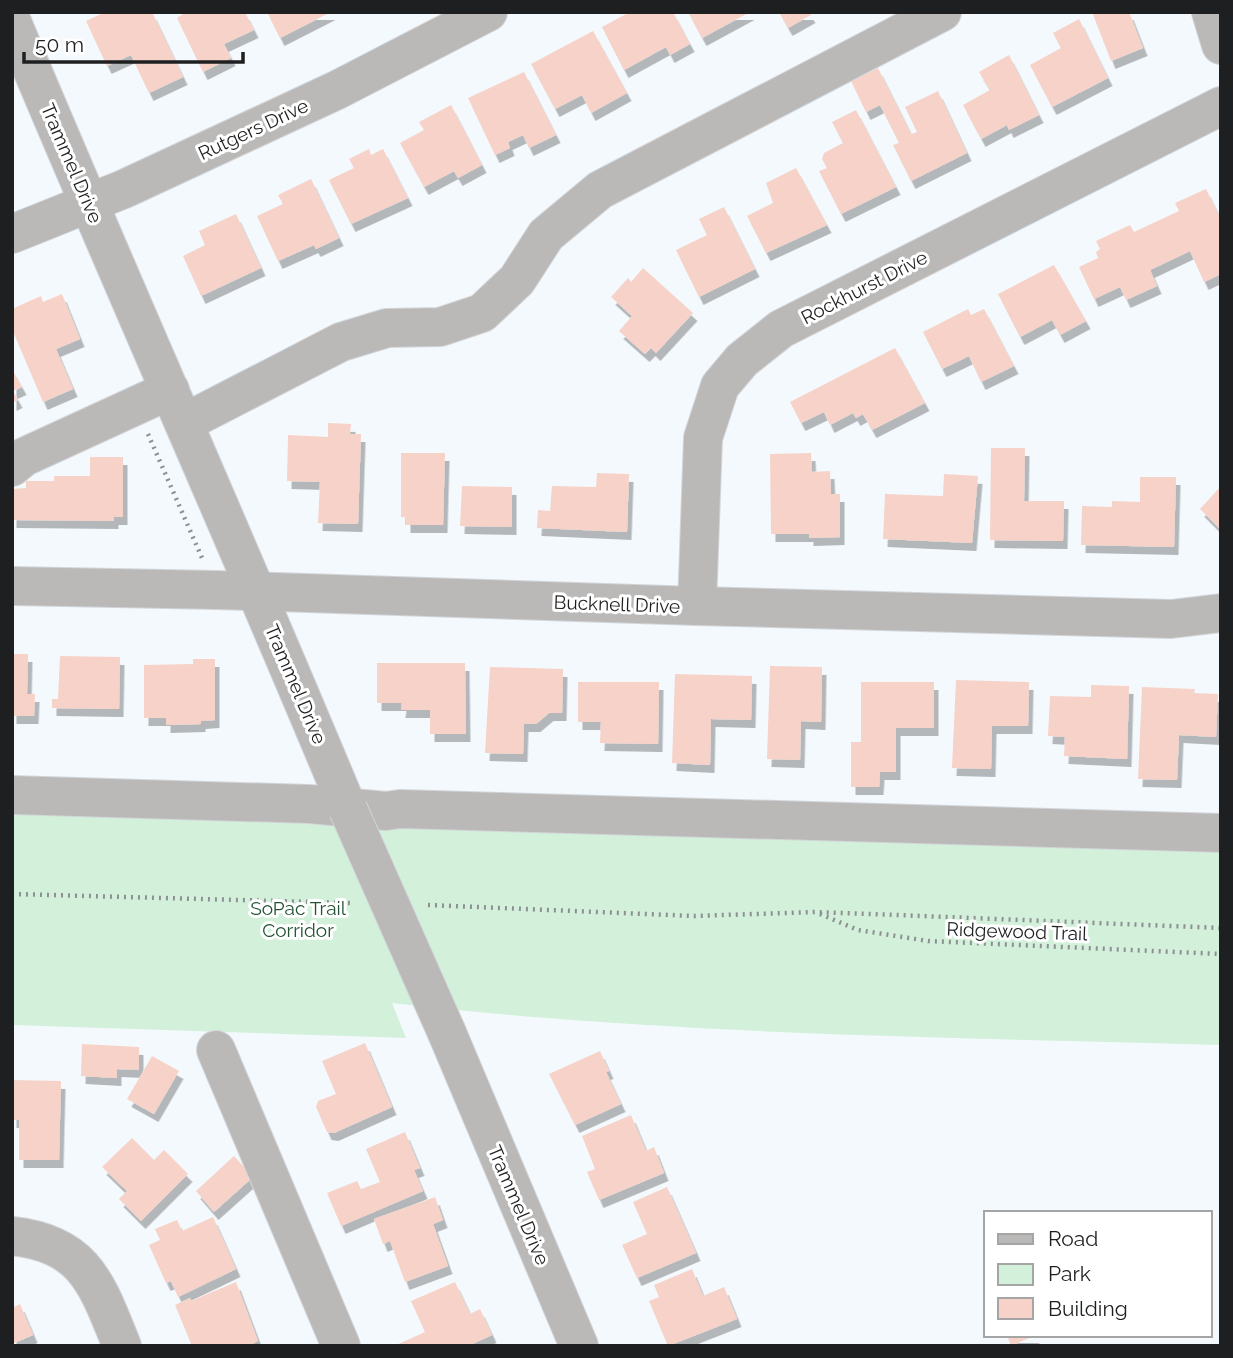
<svg xmlns="http://www.w3.org/2000/svg" width="1233" height="1358" font-family="Raleway,sans-serif">
	<defs>
		<filter id="shadow"><feDropShadow dx="4.5" dy="8" stdDeviation="0" flood-color="#0004"/></filter>
	</defs>
	<rect width="100%" height="100%" fill="#f4f9fd"/>
	<path fill="#d3f0da" d="M12,796l1209,27v222c-277,-8 -554,-10 -829,-42l14,35 -394,-13z"/>
	<g fill="#f7d2c8" filter="url(#shadow)">
		<polygon points="105,12 152,12 183,77 149,93 131,55 107,66 86,21"/>
		<polygon points="186,12 245,12 254,30 224,44 231,58 203,72 177,18"/>
		<polygon points="267,12 331,12 280,38"/>
		<polygon points="630,12 673,12 690,44 670,55 666,47 624,70 602,27"/>
		<polygon points="688,12 750,12 702,38"/>
		<polygon points="779,12 809,12 811,15 788,28"/>
		<polygon points="1092,12 1129,12 1143,48 1111,61"/>
		<polygon points="1079,19 1108,78 1052,107 1030,65 1061,48 1053,33"/>
		<polygon points="593,31 627,93 591,113 582,95 555,109 531,64"/>
		<polygon points="1009,55 1039,115 1009,130 1007,125 981,139 963,105 990,90 979,72"/>
		<polygon points="878,68 911,134 917,132 905,107 938,91 967,153 911,181 893,145 899,143 880,105 866,112 851,81"/>
		<polygon points="524,72 556,135 529,148 523,135 508,142 510,148 495,155 468,98"/>
		<polygon points="451,105 482,165 458,178 454,171 424,187 400,143 424,130 419,122"/>
		<polygon points="856,110 896,187 841,214 819,171 827,168 822,159 824,153 843,143 832,122"/>
		<polygon points="369,149 371,155 383,149 408,198 351,224 329,180 354,168 349,159"/>
		<polygon points="796,168 827,225 766,253 747,216 773,203 766,183"/>
		<polygon points="311,179 339,238 316,249 314,245 278,261 257,216 283,204 278,195"/>
		<polygon points="1206,189 1221,220 1221,274 1204,282 1190,251 1150,270 1157,286 1126,300 1120,287 1094,299 1079,267 1098,258 1096,252 1100,249 1096,241 1130,225 1134,232 1179,211 1175,203"/>
		<polygon points="724,207 755,269 699,297 676,250 707,235 699,219"/>
		<polygon points="236,214 261,268 201,296 183,256 205,245 199,231"/>
		<polygon points="1054,265 1086,321 1060,335 1052,320 1020,337 998,294"/>
		<polygon points="643,268 693,313 656,353 651,348 645,354 619,331 632,316 611,297 628,278 631,282"/>
		<polygon points="62,294 80,339 56,349 73,389 43,402 12,329 12,309 41,296 43,302"/>
		<polygon points="968,309 971,315 984,309 1014,366 981,382 969,356 942,369 923,332"/>
		<polygon points="895,348 925,403 872,430 863,414 856,418 853,413 830,425 824,412 801,423 790,402"/>
		<polygon points="12,369 22,387 13,391 18,400 12,403"/>
		<polygon points="328,423 351,424 350,434 361,434 358,524 318,523 320,482 287,481 288,435 328,437"/>
		<polygon points="991,448 1025,448 1024,501 1064,501 1063,541 990,540"/>
		<polygon points="401,453 445,453 443,525 406,525 406,517 401,517"/>
		<polygon points="811,453 812,472 830,471 831,494 840,494 840,537 809,538 809,534 771,534 770,454"/>
		<polygon points="90,457 123,457 123,517 114,517 114,521 12,520 12,489 26,488 26,481 54,481 54,476 90,476"/>
		<polygon points="597,473 629,474 627,532 537,528 538,510 550,511 552,486 596,487"/>
		<polygon points="944,474 978,476 972,543 883,539 885,494 943,496"/>
		<polygon points="1140,477 1176,477 1174,547 1081,545 1082,506 1112,507 1112,501 1140,502"/>
		<polygon points="462,486 512,487 512,527 460,526"/>
		<polygon points="1221,486 1221,530 1200,509"/>
		<polygon points="12,654 28,654 27,694 35,694 34,716 12,716"/>
		<polygon points="60,656 120,657 119,709 52,708 52,699 58,699"/>
		<polygon points="193,659 215,659 215,720 201,721 201,724 166,725 166,718 144,718 144,665 193,664"/>
		<polygon points="377,663 465,663 466,734 430,734 430,710 401,710 402,703 377,703"/>
		<polygon points="770,666 822,667 821,722 801,721 800,760 767,759"/>
		<polygon points="490,667 563,669 562,713 549,713 536,724 524,724 523,754 485,753"/>
		<polygon points="675,674 752,676 751,720 711,719 710,765 672,763"/>
		<polygon points="956,680 1029,682 1028,726 992,726 991,769 952,768"/>
		<polygon points="578,682 659,682 658,744 600,743 601,722 578,722"/>
		<polygon points="861,682 934,682 934,728 896,728 896,772 880,772 879,787 851,787 851,742 861,742"/>
		<polygon points="1091,685 1129,686 1127,759 1064,756 1065,737 1048,736 1050,696 1091,697"/>
		<polygon points="1142,687 1195,689 1194,693 1218,694 1216,737 1179,735 1177,780 1138,779"/>
		<polygon points="365,1043 392,1107 334,1133 327,1132 316,1107 318,1101 336,1094 322,1061"/>
		<polygon points="82,1044 139,1047 139,1070 117,1069 117,1078 81,1076"/>
		<polygon points="600,1051 609,1071 606,1072 621,1104 575,1125 549,1074"/>
		<polygon points="152,1056 179,1071 154,1114 127,1099"/>
		<polygon points="12,1080 61,1081 59,1160 19,1160 19,1120 12,1120"/>
		<polygon points="631,1115 646,1151 654,1147 664,1173 599,1200 587,1172 595,1169 582,1136"/>
		<polygon points="405,1132 420,1168 414,1170 423,1191 341,1226 327,1193 357,1181 361,1189 380,1182 366,1149"/>
		<polygon points="132,1138 154,1160 164,1150 188,1174 141,1221 119,1199 127,1191 102,1167"/>
		<polygon points="234,1156 253,1177 214,1212 196,1191"/>
		<polygon points="667,1187 696,1253 637,1278 622,1245 647,1234 633,1202"/>
		<polygon points="435,1197 443,1220 433,1224 448,1266 405,1282 390,1241 383,1244 374,1219"/>
		<polygon points="213,1217 236,1269 178,1297 171,1281 166,1283 149,1245 160,1240 155,1229 177,1220 182,1231"/>
		<polygon points="692,1269 703,1296 724,1287 737,1319 668,1346 649,1301 659,1297 654,1285"/>
		<polygon points="236,1282 258,1341 248,1346 192,1346 175,1305 190,1298 191,1301"/>
		<polygon points="455,1282 470,1314 480,1309 492,1335 468,1346 394,1346 425,1332 411,1301"/>
		<polygon points="20,1304 33,1335 12,1344 12,1308"/>
		<polygon points="1007,1335 1036,1335 1011,1346"/>
	</g>
	<g fill="none" stroke-linecap="round" stroke-linejoin="round">
		<g stroke="#d2d6da" stroke-width="40">
			<g id="minor">
				<polyline points="1211,12 1221,45"/>
				<path d="M12,22c110,263 227,524 336,787"/>
				<polyline points="12,234 124,189 337,90 488,12"/>
				<polyline points="184,423 341,342 387,328 440,327 482,313 517,280 546,235 600,190 942,12"/>
				<polyline points="12,467 24,457 170,390"/>
				<polyline points="12,586 216,590 697,606 1171,619 1221,613"/>
				<polyline points="697,606 703,438 720,386 742,360 781,329 1221,106"/>
				<polyline points="12,795 309,804 386,811 400,809 1221,833"/>
				<polyline points="447,1033 579,1346"/>
				<polyline points="216,1050 341,1346"/>
				<path d="M12,1236c74,8 85,49 110,110"/>
			</g>
		</g>
		<g stroke="#8d9093" stroke-width="4.5" stroke-dasharray="2 5" stroke-linecap="butt">
			<polyline points="148,434 202,558"/>
			<polyline points="12,894 352,903"/>
			<polyline points="428,905 694,916 816,912 872,914 1221,928"/>
			<polyline points="820,914 858,930 928,941 1221,954"/>
		</g>
		<use href="#minor" stroke="#bbb9b7" stroke-width="38"/>
		<g stroke="#d2d6da" stroke-width="40" stroke-linecap="butt">
			<polyline id="minor-bridge" points="348,809 447,1033"/>
		</g>
		<use href="#minor-bridge" stroke="#bbb9b7" stroke-width="38"/>
	</g>
	<g text-anchor="middle" dominant-baseline="central" stroke-width="6" stroke-linejoin="round" paint-order="stroke">
		<g font-size="19" fill="#1e1f21" stroke="#fff">
			<text transform="translate(253 129) rotate(-25)">Rutgers Drive</text>
			<text transform="translate(72 163) rotate(67)">Trammel Drive</text>
			<text transform="translate(864 287) rotate(-27)">Rockhurst Drive</text>
			<text transform="translate(617 604) rotate(2)">Bucknell Drive</text>
			<text transform="translate(296 684) rotate(67)">Trammel Drive</text>
			<text transform="translate(1017 931) rotate(2)">Ridgewood Trail</text>
			<text transform="translate(519 1205) rotate(67)">Trammel Drive</text>
		</g>
		<g font-size="19" fill="#235334" stroke="#fff">
			<text x="298" y="908">SoPac Trail<tspan x="298" dy="22">Corridor</tspan></text>
		</g>
	</g>
	<rect width="1233" height="1358" fill="none" stroke="#1e1f21" stroke-width="28"/>
	<rect x="984" y="1211" width="228" height="126" fill="#ffffff" stroke="#a5a5a6" stroke-width="2"/>
	<rect x="998" y="1234" width="35" height="10" fill="#bbb9b7" stroke="#a5a5a6" stroke-width="2"/>
	<text x="1048" y="1246" font-size="21" fill="#1e1f21">Road</text>
	<rect x="998" y="1264" width="35" height="21" fill="#d3f0da" stroke="#a5a5a6" stroke-width="2"/>
	<text x="1048" y="1281" font-size="21" fill="#1e1f21">Park</text>
	<rect x="998" y="1298" width="35" height="21" fill="#f7d2c8" stroke="#a5a5a6" stroke-width="2"/>
	<text x="1048" y="1316" font-size="21" fill="#1e1f21">Building</text>
	<path d="M24 52v10h219v-10" fill="none" stroke="#1e1f21" stroke-width="3.5"/>
	<text x="35" y="52" font-size="21" fill="#1e1f21" stroke="#ffffff" stroke-width="5" paint-order="stroke">50 m</text>
</svg>
